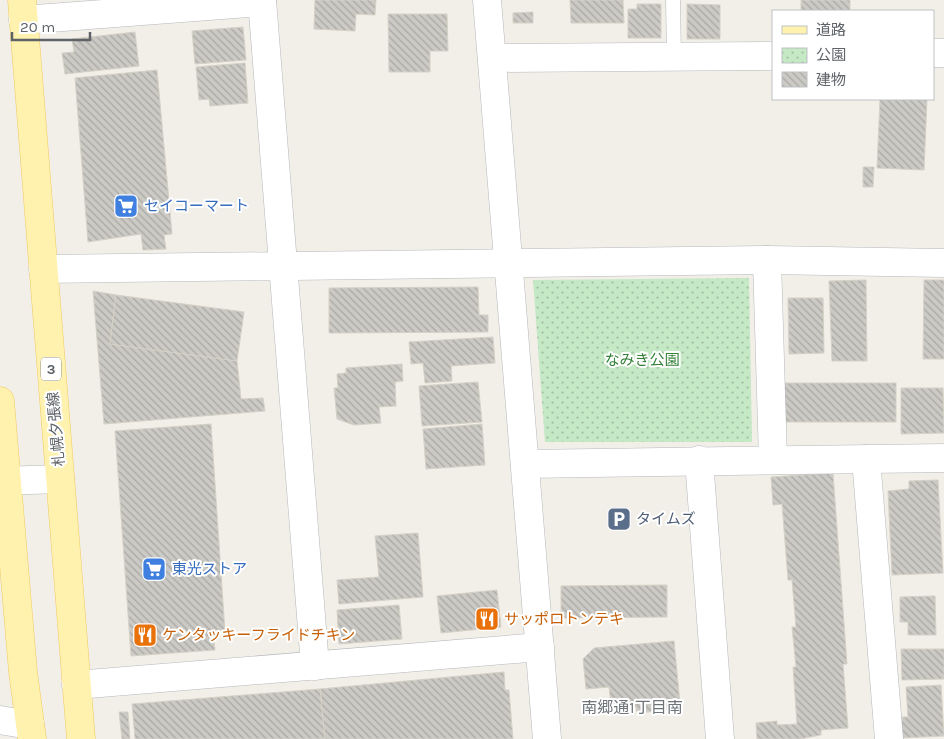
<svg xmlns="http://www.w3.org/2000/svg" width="944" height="739" font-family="Karla,'Noto Sans JP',sans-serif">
	<defs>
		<pattern id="park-dots" width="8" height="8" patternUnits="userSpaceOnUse" patternTransform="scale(1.25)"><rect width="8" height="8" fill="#c5e8c5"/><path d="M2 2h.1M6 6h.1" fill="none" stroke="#a3c0a4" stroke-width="1.8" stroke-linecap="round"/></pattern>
		<pattern id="building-back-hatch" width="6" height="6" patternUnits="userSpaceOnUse" patternTransform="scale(1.25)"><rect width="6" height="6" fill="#cccac5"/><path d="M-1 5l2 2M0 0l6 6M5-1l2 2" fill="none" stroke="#a9a8a4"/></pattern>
	</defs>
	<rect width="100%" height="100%" fill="#f1efe8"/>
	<polygon fill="url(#park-dots)" points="749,278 752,442 545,442 533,280"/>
	<g fill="url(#building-back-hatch)" stroke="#d6d1c6">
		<polygon points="315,0 376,0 375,15 356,14 355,31 314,29"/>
		<polygon points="570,0 623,0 624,23 571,23"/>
		<rect x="801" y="0" width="49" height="11"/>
		<polygon points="637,4 661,4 661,38 628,38 628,9 637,9"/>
		<polygon points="687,4 720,5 720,39 687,39"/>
		<polygon points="533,12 533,23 513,23 513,13"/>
		<polygon points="388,14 447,14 448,51 430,51 430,72 389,72"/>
		<polygon points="243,27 246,60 195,64 192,31"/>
		<polygon points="135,32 139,66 65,74 62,53 74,52 72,39"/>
		<polygon points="245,63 248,103 210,106 209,99 199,100 196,67"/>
		<polygon points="157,70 172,234 164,235 166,249 143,250 141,234 88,242 75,78"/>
		<polygon points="880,99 927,99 924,170 877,168"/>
		<polygon points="863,167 874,167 873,187 863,187"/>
		<polygon points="866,280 867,361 832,361 829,281"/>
		<polygon points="924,280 944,280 944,359 923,359"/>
		<polygon points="478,287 479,315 488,315 488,332 329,333 329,288"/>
		<polygon points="93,291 116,295 110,344 237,361 241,399 263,398 265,411 104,424"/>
		<polygon points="116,295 244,312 237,361 110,344"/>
		<polygon points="788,298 823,298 824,353 789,354"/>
		<polygon points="493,337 495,363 451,366 452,381 425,383 423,363 411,364 409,342"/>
		<polygon points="402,364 403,381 395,382 396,406 379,407 381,423 354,425 337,419 334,388 338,388 337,374 346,373 346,368"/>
		<polygon points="478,382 482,422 422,426 419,386"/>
		<rect x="783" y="383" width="113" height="39"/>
		<polygon points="901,388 943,388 944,433 901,434"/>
		<polygon points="211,424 225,632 213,633 215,650 131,656 115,431"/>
		<polygon points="482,424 485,465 426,469 423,429"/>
		<polygon points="833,473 847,664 843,664 848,728 821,730 821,735 800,739 757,739 756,723 777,721 777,725 797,724 793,667 796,667 792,627 796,627 792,580 788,580 782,504 773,505 771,477"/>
		<polygon points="938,480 943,573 892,575 888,491 909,489 909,481"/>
		<polygon points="418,533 423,597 339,604 337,580 379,577 375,536"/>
		<polygon points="667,585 667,617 561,618 561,586"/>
		<polygon points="497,590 501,627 441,633 437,596"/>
		<polygon points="935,596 936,635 908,635 908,622 900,622 900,597"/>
		<polygon points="399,605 402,639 339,644 337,610"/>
		<polygon points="674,641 680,703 676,704 677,709 637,713 636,707 621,708 621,704 611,705 609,687 586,689 583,659 594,648"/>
		<polygon points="901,649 944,649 944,679 902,680"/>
		<polygon points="504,672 505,690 509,690 513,739 325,739 320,689"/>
		<polygon points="941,685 944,736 902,738 901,717 908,717 906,687"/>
		<polygon points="320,689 325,739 135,739 132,704"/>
		<polygon points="119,712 128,712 130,739 122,739"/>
	</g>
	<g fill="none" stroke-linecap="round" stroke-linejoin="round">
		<g stroke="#b5b8bc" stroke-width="15">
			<polyline id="lane" points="673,0 674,57"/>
		</g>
		<g stroke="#b5b8bc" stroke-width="29">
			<g id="street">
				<polyline points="262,0 315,666"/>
				<polyline points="487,0 547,739"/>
				<polyline points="23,20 262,2"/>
				<polyline points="933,53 944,53"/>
				<polyline points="492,58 773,56"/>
				<polyline points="767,260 773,460"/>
				<polyline points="43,269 767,260 944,263"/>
				<polyline points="866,459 889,739"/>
				<polyline points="699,460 720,739"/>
				<polyline points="525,464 944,458"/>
				<polyline points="0,481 60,479"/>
				<polyline points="76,685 540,647"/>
				<polyline points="0,720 30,725"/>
			</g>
		</g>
		<g stroke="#f2c960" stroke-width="29">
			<g id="primary">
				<polyline points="22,0 81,739"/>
				<polyline points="0,401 23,672 32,739"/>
			</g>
		</g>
		<use href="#lane" stroke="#fff" stroke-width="14"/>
		<use href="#street" stroke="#fff" stroke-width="28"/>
		<use href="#primary" stroke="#fff2af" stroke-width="28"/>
	</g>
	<defs>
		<g id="supermarket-square" transform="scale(1.25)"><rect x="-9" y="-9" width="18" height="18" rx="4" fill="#3f7fe0" stroke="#fff"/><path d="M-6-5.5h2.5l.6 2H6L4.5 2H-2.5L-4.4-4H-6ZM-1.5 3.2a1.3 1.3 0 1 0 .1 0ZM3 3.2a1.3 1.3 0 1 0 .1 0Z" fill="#fff"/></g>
		<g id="parking-square" transform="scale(1.25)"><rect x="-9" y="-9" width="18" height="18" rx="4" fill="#5c6f8a" stroke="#fff"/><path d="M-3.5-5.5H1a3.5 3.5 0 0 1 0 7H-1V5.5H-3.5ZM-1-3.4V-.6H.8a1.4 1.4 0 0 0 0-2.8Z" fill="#fff"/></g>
		<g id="restaurant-square" transform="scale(1.25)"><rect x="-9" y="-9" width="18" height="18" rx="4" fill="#e8710a" stroke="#fff"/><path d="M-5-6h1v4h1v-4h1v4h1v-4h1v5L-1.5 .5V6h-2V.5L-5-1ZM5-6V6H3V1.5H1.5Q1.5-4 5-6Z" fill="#fff"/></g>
	</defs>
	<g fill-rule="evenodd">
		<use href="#supermarket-square" x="126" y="206"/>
		<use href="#parking-square" x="619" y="519"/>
		<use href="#supermarket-square" x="154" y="569"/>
		<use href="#restaurant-square" x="487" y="619"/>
		<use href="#restaurant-square" x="145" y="635"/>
	</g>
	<g text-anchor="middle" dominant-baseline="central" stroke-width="4" stroke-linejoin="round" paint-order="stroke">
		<rect fill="#fff" stroke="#8f9295" stroke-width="1" x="41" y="357.5" width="20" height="23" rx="4"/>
		<g font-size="14" font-weight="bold" fill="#5f6368">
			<text x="51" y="369">3</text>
		</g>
		<g font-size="15" fill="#366cbe" stroke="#fff" text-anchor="start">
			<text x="144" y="206">セイコーマート</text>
			<text x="172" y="569">東光ストア</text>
		</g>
		<g font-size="15" fill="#348238" stroke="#fff">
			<text x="642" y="360">なみき公園</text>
		</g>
		<g font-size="15" fill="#5f6368" stroke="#fff">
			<text transform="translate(56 429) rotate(-95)">札幌夕張線</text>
		</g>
		<g font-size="15" fill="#4e5e75" stroke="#fff" text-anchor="start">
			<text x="636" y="519">タイムズ</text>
		</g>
		<g font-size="15" fill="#c56008" stroke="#fff" text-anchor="start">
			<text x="504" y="619">サッポロトンテキ</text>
			<text x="162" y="635">ケンタッキーフライドチキン</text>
		</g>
		<g font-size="16" fill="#70757a" stroke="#fff">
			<text x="632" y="707">南郷通1丁目南</text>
		</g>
	</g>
	<rect x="772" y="10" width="162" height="90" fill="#ffffff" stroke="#bfc1c3"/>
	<rect x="782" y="26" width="25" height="8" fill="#fff2af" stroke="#bfc1c3"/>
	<text x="816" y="35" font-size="15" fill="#5f6368">道路</text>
	<rect x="782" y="48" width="25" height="15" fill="url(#park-dots)" stroke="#bfc1c3"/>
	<text x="816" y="60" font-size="15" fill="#5f6368">公園</text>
	<rect x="782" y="72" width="25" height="15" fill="url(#building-back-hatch)" stroke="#bfc1c3"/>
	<text x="816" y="85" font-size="15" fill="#5f6368">建物</text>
	<path d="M12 32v8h78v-8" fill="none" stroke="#5f6368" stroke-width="2.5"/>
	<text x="20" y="32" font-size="15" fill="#5f6368" stroke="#ffffff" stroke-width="4" paint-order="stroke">20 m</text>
</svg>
